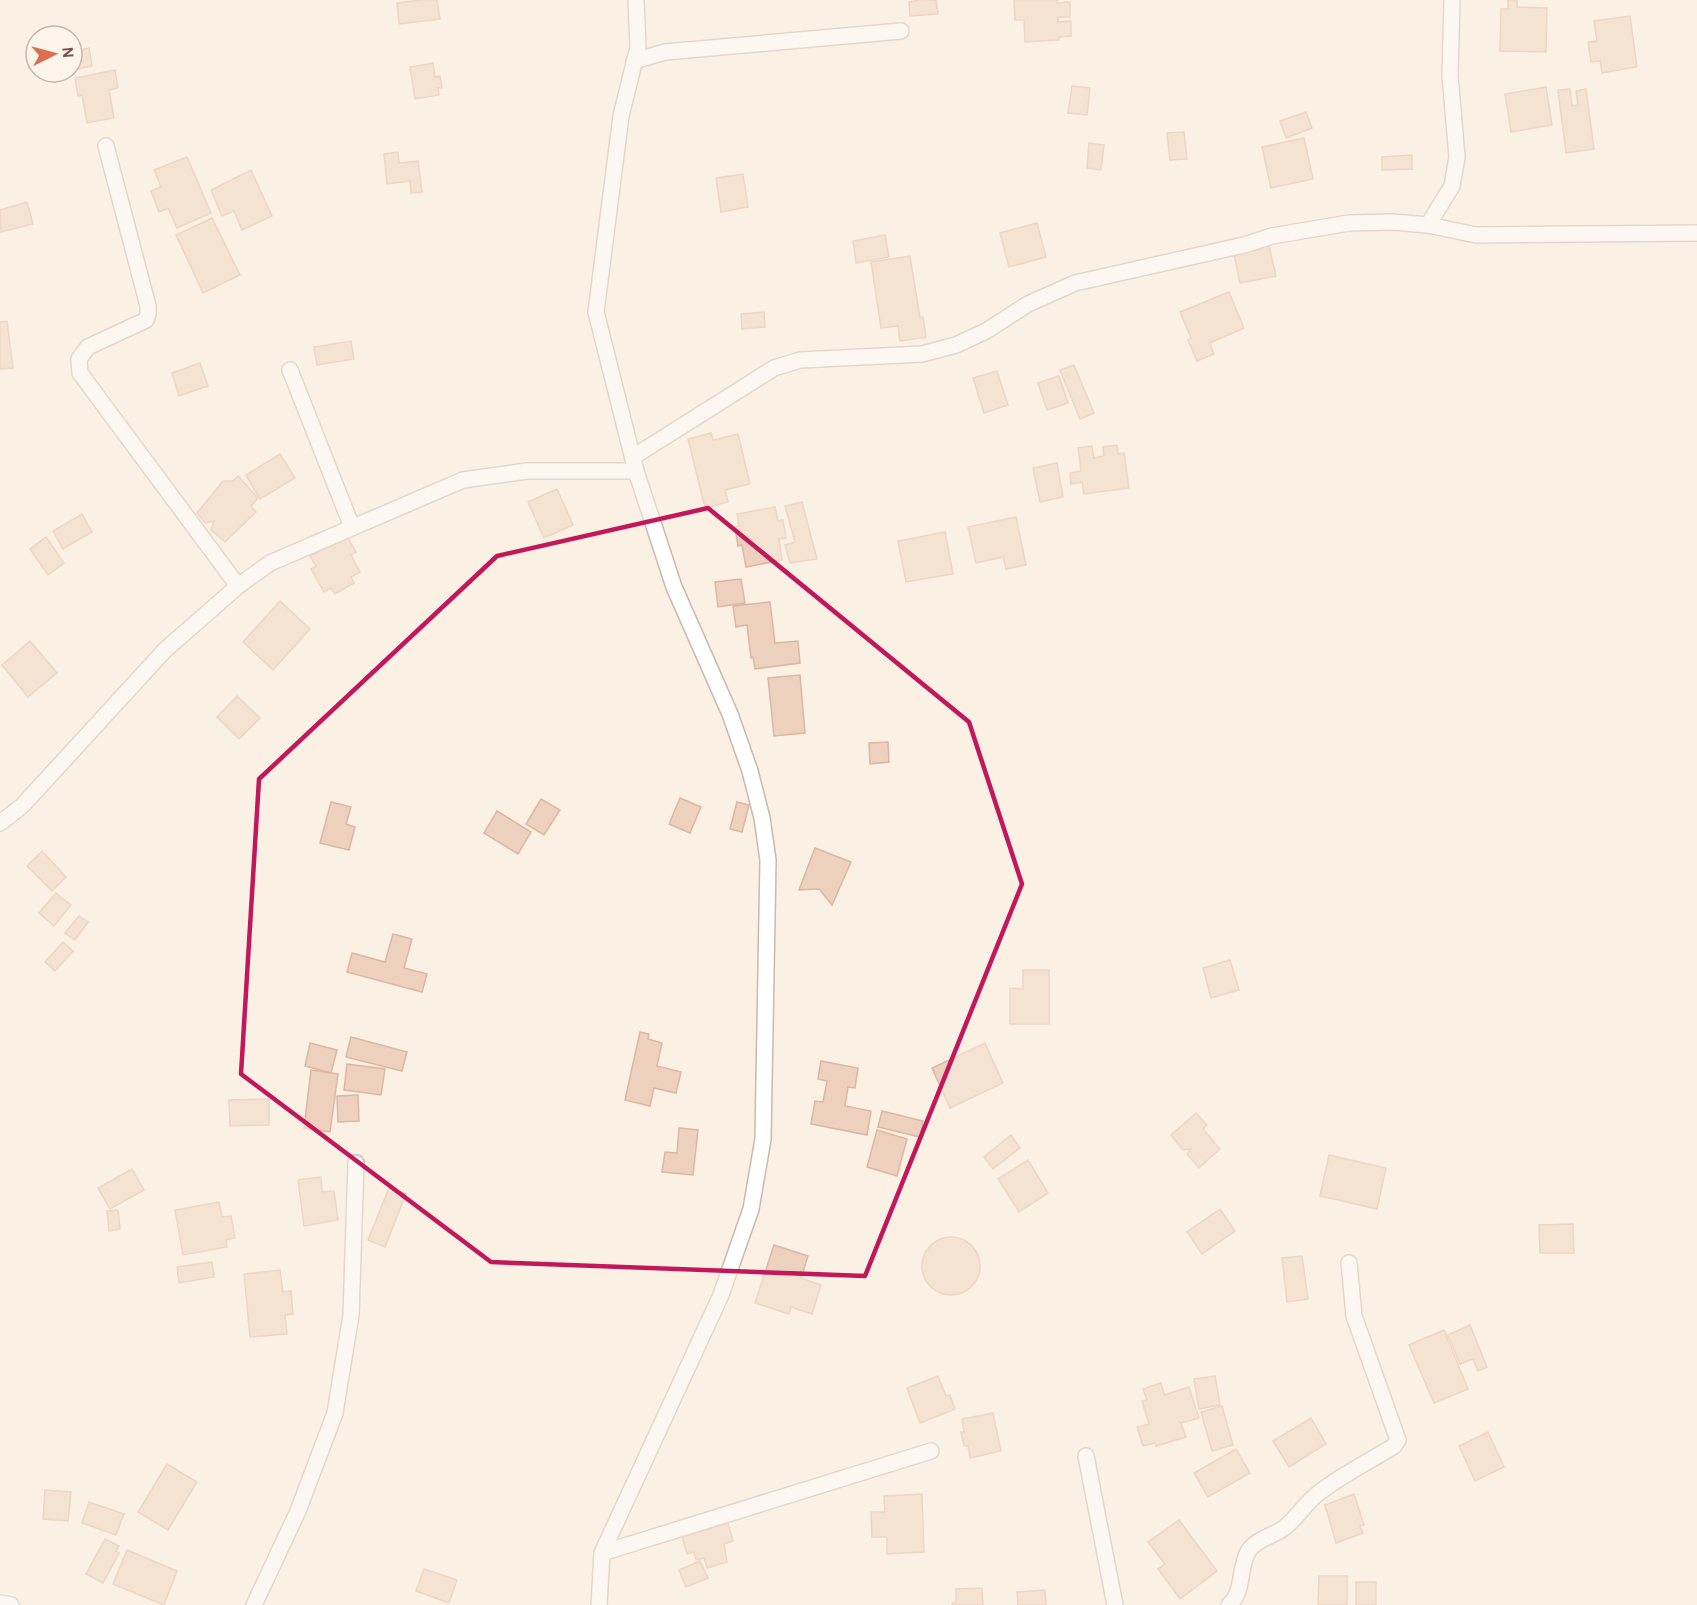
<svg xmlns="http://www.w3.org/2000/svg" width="1697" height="1605" font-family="'Alegreya Sans',sans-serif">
	<rect width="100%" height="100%" fill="#faf1e4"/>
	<g fill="#edd0be" stroke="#dfb6a0" stroke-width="1.5">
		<polygon points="420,0 437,0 440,19 399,24 397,3"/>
		<polygon points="920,0 936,0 938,14 910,16 909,2"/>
		<polygon points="1014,0 1057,0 1057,3 1070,2 1070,17 1058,17 1058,22 1071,21 1071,36 1059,37 1059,40 1025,42 1024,20 1015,20"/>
		<polygon points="1508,0 1517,0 1517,7 1547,8 1546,52 1500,51 1501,9 1508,9"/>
		<polygon points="1630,16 1637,67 1602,73 1600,61 1591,62 1588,42 1597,41 1594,21"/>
		<polygon points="89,48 92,66 72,70 72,52"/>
		<polygon points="433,63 435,77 440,76 442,88 438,88 439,95 415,99 410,67"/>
		<polygon points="115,70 118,88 109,90 114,118 87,123 82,95 78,96 75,78"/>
		<polygon points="1072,86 1090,88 1087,115 1068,113"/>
		<polygon points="1546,87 1552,125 1511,132 1505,94"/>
		<polygon points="1570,89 1572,106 1578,105 1576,91 1586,89 1594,149 1566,153 1558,90"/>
		<polygon points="1306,112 1312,128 1286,138 1280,121"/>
		<polygon points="1184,132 1187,159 1170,160 1167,133"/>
		<polygon points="1304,138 1313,179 1271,188 1262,147"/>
		<polygon points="1089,143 1104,145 1101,170 1087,168"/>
		<polygon points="398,152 399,163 418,161 422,192 411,193 410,181 387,184 384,154"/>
		<polygon points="1412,155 1412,169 1382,170 1382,157"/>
		<polygon points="187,157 211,213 177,228 168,208 159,212 151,191 161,187 154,170"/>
		<polygon points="251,170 272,216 242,230 234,211 222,216 211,190"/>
		<polygon points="743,174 748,207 721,212 716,178"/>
		<polygon points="27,202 33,224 1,232 0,210"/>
		<polygon points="212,218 240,275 203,293 176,235"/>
		<polygon points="1037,223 1046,257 1009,267 1000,233"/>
		<polygon points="885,235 889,257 856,263 853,241"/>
		<polygon points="1269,246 1276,276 1240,283 1234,254"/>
		<polygon points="910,256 920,318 923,317 926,337 900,341 898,326 881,328 871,262"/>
		<polygon points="1229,292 1244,328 1210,343 1214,354 1197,361 1188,340 1191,338 1180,312"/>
		<polygon points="764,312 765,327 742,329 741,314"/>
		<polygon points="7,321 13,368 0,369 0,322"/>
		<polygon points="351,341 354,359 317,365 314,347"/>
		<polygon points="200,363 208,386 179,396 172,373"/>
		<polygon points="1074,365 1094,413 1080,419 1060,370"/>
		<polygon points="997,371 1008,405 984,413 973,378"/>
		<polygon points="1059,376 1068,403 1047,410 1038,383"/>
		<polygon points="711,433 713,440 738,434 750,484 725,490 728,502 705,508 688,439"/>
		<polygon points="1117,445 1118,454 1124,453 1129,488 1084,494 1082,482 1071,484 1070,473 1081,471 1078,448 1092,446 1094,458 1104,456 1103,447"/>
		<polygon points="280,454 295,478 260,499 246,475"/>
		<polygon points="1057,463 1063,497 1040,502 1033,468"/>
		<polygon points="238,476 258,498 251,506 256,512 225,542 211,530 214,521 205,523 197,513 223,481 233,481"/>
		<polygon points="557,489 573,525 544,538 528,502"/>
		<polygon points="802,502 817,559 790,563 785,545 795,542 785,506"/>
		<polygon points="775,507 778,521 783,520 786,538 779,539 782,560 746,567 742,545 738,546 735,527 739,526 737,514"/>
		<polygon points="82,514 92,532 63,549 53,531"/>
		<polygon points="1016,517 1026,565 1006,569 1003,557 976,563 968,527"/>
		<polygon points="945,532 953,574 906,582 898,541"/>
		<polygon points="347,536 356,552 351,555 360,572 351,577 354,583 335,594 331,588 324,592 311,569 316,566 310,556"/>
		<polygon points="46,537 64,563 48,575 30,549"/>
		<polygon points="741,579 745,603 718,607 715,582"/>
		<polygon points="280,601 310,629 273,670 243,642"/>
		<polygon points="770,602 775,643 798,641 800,663 755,669 753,657 751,658 747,625 736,627 733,606"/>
		<polygon points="30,641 57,673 28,697 2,665"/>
		<polygon points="800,675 805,733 774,736 768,678"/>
		<polygon points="237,696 260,718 239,739 217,717"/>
		<polygon points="888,742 889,762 870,764 869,743"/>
		<polygon points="680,798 701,807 690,833 669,824"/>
		<polygon points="541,799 560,810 544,835 526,824"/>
		<polygon points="331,802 351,807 346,824 355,827 349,850 320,843"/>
		<polygon points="737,802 749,805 742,832 730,829"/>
		<polygon points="497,811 531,832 518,854 484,833"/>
		<polygon points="815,848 851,862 832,905 819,889 799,890"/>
		<polygon points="42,851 66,877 52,891 27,866"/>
		<polygon points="56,893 71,905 54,926 39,913"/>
		<polygon points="79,916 88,922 75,940 65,933"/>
		<polygon points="393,934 412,939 404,968 427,974 422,992 347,972 352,953 385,962"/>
		<polygon points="63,942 73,951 55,971 45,962"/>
		<polygon points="1230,960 1239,990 1211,998 1203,968"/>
		<polygon points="1023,970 1049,970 1049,1024 1010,1024 1010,988 1023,989"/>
		<polygon points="640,1032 649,1034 648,1039 662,1043 657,1066 681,1072 676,1093 654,1088 650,1106 625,1100"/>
		<polygon points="351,1037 407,1052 402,1071 346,1057"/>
		<polygon points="310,1043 337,1050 331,1073 305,1066"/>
		<polygon points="985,1043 1003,1083 950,1108 932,1068"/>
		<polygon points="821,1061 858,1068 855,1088 848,1087 845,1106 871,1111 867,1135 811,1124 815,1101 823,1102 827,1081 818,1079"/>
		<polygon points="347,1064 385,1069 381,1095 344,1090"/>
		<polygon points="311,1070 338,1074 330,1132 304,1128"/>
		<polygon points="358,1095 359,1121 338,1122 337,1096"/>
		<polygon points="269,1099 269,1125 230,1126 229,1100"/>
		<polygon points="882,1111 923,1121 920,1137 878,1127"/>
		<polygon points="1196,1113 1207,1125 1203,1129 1220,1149 1199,1168 1187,1154 1191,1149 1183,1150 1171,1135"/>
		<polygon points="679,1128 698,1130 693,1175 662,1172 665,1152 677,1153"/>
		<polygon points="877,1130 907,1139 897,1176 867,1167"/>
		<polygon points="1011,1135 1020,1148 993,1169 984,1157"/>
		<polygon points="1329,1155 1386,1168 1377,1209 1320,1196"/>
		<polygon points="1028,1160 1048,1193 1019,1212 998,1179"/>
		<polygon points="132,1169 144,1190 110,1209 98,1188"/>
		<polygon points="321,1177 322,1192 334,1191 338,1220 304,1226 298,1180"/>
		<polygon points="389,1188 406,1194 385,1247 368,1240"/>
		<polygon points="219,1202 222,1217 231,1216 235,1238 226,1240 227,1247 183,1255 175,1210"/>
		<polygon points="1220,1209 1235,1231 1202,1254 1187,1232"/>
		<polygon points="118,1210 120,1229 109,1231 107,1211"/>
		<polygon points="1573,1224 1574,1253 1540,1253 1539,1225"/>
		<circle cx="951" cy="1266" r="29"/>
		<polygon points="774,1245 808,1256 801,1278 821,1285 812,1314 791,1307 789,1314 755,1303"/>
		<polygon points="1302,1256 1308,1299 1287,1302 1282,1258"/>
		<polygon points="212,1262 214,1277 179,1283 177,1267"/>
		<polygon points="280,1270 283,1292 291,1291 293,1314 285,1315 287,1334 250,1337 244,1274"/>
		<polygon points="1470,1325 1487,1367 1478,1371 1473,1359 1460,1364 1448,1335"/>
		<polygon points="1444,1330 1468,1389 1434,1403 1409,1345"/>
		<polygon points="938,1376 946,1396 950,1395 955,1409 920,1423 907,1388"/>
		<polygon points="1215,1376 1220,1405 1199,1409 1194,1379"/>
		<polygon points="1161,1383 1164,1395 1189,1387 1199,1418 1181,1423 1186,1437 1156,1446 1155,1443 1143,1446 1137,1427 1149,1424 1142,1401 1147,1400 1143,1389"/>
		<polygon points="1222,1406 1233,1445 1212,1451 1201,1412"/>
		<polygon points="993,1413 1001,1451 970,1458 968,1446 964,1446 961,1432 964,1432 962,1419"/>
		<polygon points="1311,1418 1326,1444 1289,1467 1273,1441"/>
		<polygon points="1488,1432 1504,1467 1475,1481 1459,1446"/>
		<polygon points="1236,1449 1250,1473 1208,1497 1194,1473"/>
		<polygon points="167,1464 197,1482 168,1530 138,1512"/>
		<polygon points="45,1490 71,1492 68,1521 43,1519"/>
		<polygon points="922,1494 924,1552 887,1554 887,1537 872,1537 871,1512 885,1512 884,1496"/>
		<polygon points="1354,1494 1364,1525 1360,1526 1363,1533 1336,1543 1325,1505"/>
		<polygon points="89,1502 124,1514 116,1535 82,1523"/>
		<polygon points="1179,1520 1217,1571 1180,1599 1158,1569 1165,1564 1148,1542"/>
		<polygon points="728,1523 733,1541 724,1544 727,1562 707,1568 704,1558 696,1560 694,1552 687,1554 682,1536"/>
		<polygon points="105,1539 119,1546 116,1551 119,1553 103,1583 86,1574"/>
		<polygon points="127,1550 177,1571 164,1605 113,1584"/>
		<polygon points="700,1561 708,1578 686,1587 679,1570"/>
		<polygon points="424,1569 457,1580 449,1603 416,1591"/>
		<polygon points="1319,1576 1347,1576 1347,1605 1318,1605"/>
		<rect x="1356" y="1582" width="20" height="23"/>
		<polygon points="982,1588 983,1605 952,1605 952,1603 956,1603 956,1589"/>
		<polygon points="1045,1590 1046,1605 1018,1605 1017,1592"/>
	</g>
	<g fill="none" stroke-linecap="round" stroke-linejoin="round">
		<g stroke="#cbb9ac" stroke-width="18">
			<g id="minor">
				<polyline points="634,61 665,52 901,31"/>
				<polyline points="106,146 148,306 148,314 146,320 88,347 79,359 80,373 238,586"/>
				<polyline points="1428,225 1452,186 1457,157 1450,76 1452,0"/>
				<polyline points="290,370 352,527"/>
				<polyline points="633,457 774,368 800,360 922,354 956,345 986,331 1028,304 1075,283 1244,245 1272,236 1349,223 1393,222 1428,225 1476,235 1697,233"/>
				<polyline points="0,823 22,806 165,650 238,586 270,563 463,480 527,471 636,471"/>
				<polyline points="1086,1456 1115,1605"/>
				<polyline points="602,1553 931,1451"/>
				<polyline points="0,1603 11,1605"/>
				<polyline points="254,1605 298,1511 335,1413 351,1315 356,1163"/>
				<polyline points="599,1605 602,1553 721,1295 751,1209 763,1139 768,860 762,818 750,771 730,714 674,587 636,471 596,312 621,116 638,47 636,0"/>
				<path d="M1229,1605c16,-14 9,-38 20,-55 8,-11 24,-14 35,-22 13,-10 22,-26 36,-36 22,-17 50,-31 74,-46l4,-6 -44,-124 -5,-53"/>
			</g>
		</g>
		<use href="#minor" stroke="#fff" stroke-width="15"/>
	</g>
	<path d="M0 0H1697V1605H0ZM708,508l261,214 53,162 -157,392 -374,-14 -250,-188 18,-295 238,-223z" fill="#faf1e4" fill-opacity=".55" fill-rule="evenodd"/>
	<path fill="none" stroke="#c2185b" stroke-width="4.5" stroke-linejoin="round" d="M708,508l261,214 53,162 -157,392 -374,-14 -250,-188 18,-295 238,-223z"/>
	<g transform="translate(54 54) rotate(84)"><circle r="28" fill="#fdf5ea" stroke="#c5b6ab" stroke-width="1.5"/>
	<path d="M0-4.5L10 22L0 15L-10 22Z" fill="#db6e53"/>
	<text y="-9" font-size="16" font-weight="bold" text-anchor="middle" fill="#71584c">N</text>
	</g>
</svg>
